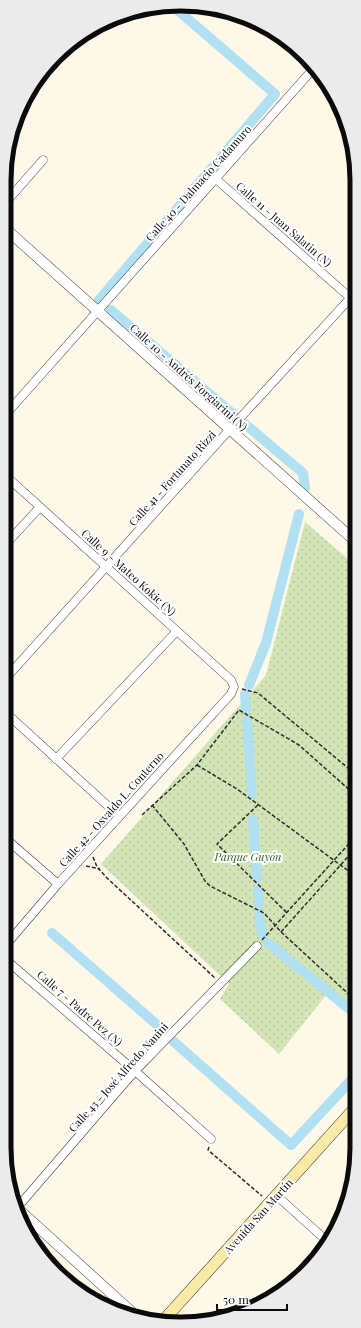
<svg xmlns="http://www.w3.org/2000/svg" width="361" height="1328" font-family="'Playfair Display',serif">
	<defs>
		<pattern id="park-dots" width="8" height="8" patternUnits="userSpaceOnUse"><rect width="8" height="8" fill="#d3e5b6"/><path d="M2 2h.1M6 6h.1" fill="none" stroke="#b4c39b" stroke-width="1.8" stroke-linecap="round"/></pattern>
	</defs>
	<rect width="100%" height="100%" fill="#fef8e9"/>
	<polygon fill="url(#park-dots)" points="305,522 355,565 354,1019 327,994 279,1054 220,999 229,984 101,864 266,675"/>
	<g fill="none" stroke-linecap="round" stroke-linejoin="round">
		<g stroke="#b1e0f2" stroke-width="10">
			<polyline points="99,300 275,94 174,7"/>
			<polyline points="111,310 233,414"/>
			<polyline points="245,424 303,473 305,488"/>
			<polyline points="249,685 266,643 299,514"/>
			<polyline points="245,694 246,709"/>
			<polyline points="247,720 252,794"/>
			<polyline points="253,820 257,878"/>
			<polyline points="258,890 259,905"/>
			<polyline points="259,916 262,934"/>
			<polyline points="52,933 163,1030"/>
			<polyline points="267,942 354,1013"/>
			<polyline points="173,1041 291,1145 354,1077"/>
		</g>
		<g stroke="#3e3e3e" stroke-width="9">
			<g id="minor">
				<polyline points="216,179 355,302"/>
				<polyline points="7,201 43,160"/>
				<polyline points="6,414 314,68"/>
				<polyline points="6,544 40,507"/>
				<polyline points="6,678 230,429 355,293"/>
				<polyline points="5,712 119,816"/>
				<polyline points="56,759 177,631"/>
				<polyline points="5,838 58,884"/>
				<polyline points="5,946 58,884 231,694 234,687 231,680 6,476"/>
				<polyline points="5,959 135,1071 211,1139"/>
				<polyline points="277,1196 328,1242"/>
				<polyline points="16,1209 135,1071 257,946"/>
			</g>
		</g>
		<g stroke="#3e3e3e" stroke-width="11">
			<g id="tertiary">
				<polyline points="7,230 355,541"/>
				<polyline points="16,1207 135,1315"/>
			</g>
		</g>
		<g stroke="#2d2d2d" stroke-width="12">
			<polyline id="secondary" points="162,1322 354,1109"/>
		</g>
		<g stroke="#2d2d2d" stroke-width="1.5" stroke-dasharray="4 2" stroke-linecap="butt">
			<polyline points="242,689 258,693 354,773"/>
			<polyline points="197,765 237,789 354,875"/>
			<polyline points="152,805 184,844 205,881 210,886 264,913 281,932 354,999"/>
			<polyline points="258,805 217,844 287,913"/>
			<polyline points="142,815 197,765 239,710 299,745 354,794"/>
			<polyline points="93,857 97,867 107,878 215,978"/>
			<polyline points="86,866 100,869"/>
			<polyline points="281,932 354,850"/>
			<polyline points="262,940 354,838"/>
			<polyline points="209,1147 208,1150 262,1196"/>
		</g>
		<use href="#minor" stroke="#fff" stroke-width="8"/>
		<use href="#tertiary" stroke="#fff" stroke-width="10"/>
		<use href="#secondary" stroke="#faeaa8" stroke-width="11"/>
	</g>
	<g text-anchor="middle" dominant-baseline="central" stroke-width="4" stroke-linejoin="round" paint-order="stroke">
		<g font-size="11" fill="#0b0b0b" stroke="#fff">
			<text transform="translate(198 183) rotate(-48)">Calle 40 - Dalmacio Cadamuro</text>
			<text transform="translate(284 224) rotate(41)">Calle 11 - Juan Salatin (N)</text>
			<text transform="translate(189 377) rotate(42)">Calle 10 - Andrés Forgiarini (N)</text>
			<text transform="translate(172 478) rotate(-48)">Calle 41 - Fortunato Rizzi</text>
			<text transform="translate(129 572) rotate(42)">Calle 9 - Mateo Kokic (N)</text>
			<text transform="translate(111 809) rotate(-48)">Calle 42 - Osvaldo L. Conterno</text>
			<text transform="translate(80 1008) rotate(41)">Calle 7 - Padre Pez (N)</text>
			<text transform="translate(118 1077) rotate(-48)">Calle 43 - José Alfredo Nanini</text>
			<text transform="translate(258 1216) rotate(-48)">Avenida San Martín</text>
		</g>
		<g font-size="11" font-style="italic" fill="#325e20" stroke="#fff">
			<text x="248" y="856">Parque Guyón</text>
		</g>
	</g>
	<path d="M0 0H361V1328H0ZM180 11H181A169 169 0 0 1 350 180V1148A169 169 0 0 1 181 1317H180A169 169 0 0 1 11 1148V180A169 169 0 0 1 180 11Z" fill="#ebebeb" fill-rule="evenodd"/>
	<path fill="none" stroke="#0b0b0b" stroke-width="5" d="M180 11H181A169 169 0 0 1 350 180V1148A169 169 0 0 1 181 1317H180A169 169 0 0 1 11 1148V180A169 169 0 0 1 180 11Z"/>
	<path d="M217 1304v6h70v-6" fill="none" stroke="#0b0b0b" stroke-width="2"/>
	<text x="223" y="1304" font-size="12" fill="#0b0b0b" stroke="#ffffff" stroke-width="3" paint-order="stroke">50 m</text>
</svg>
